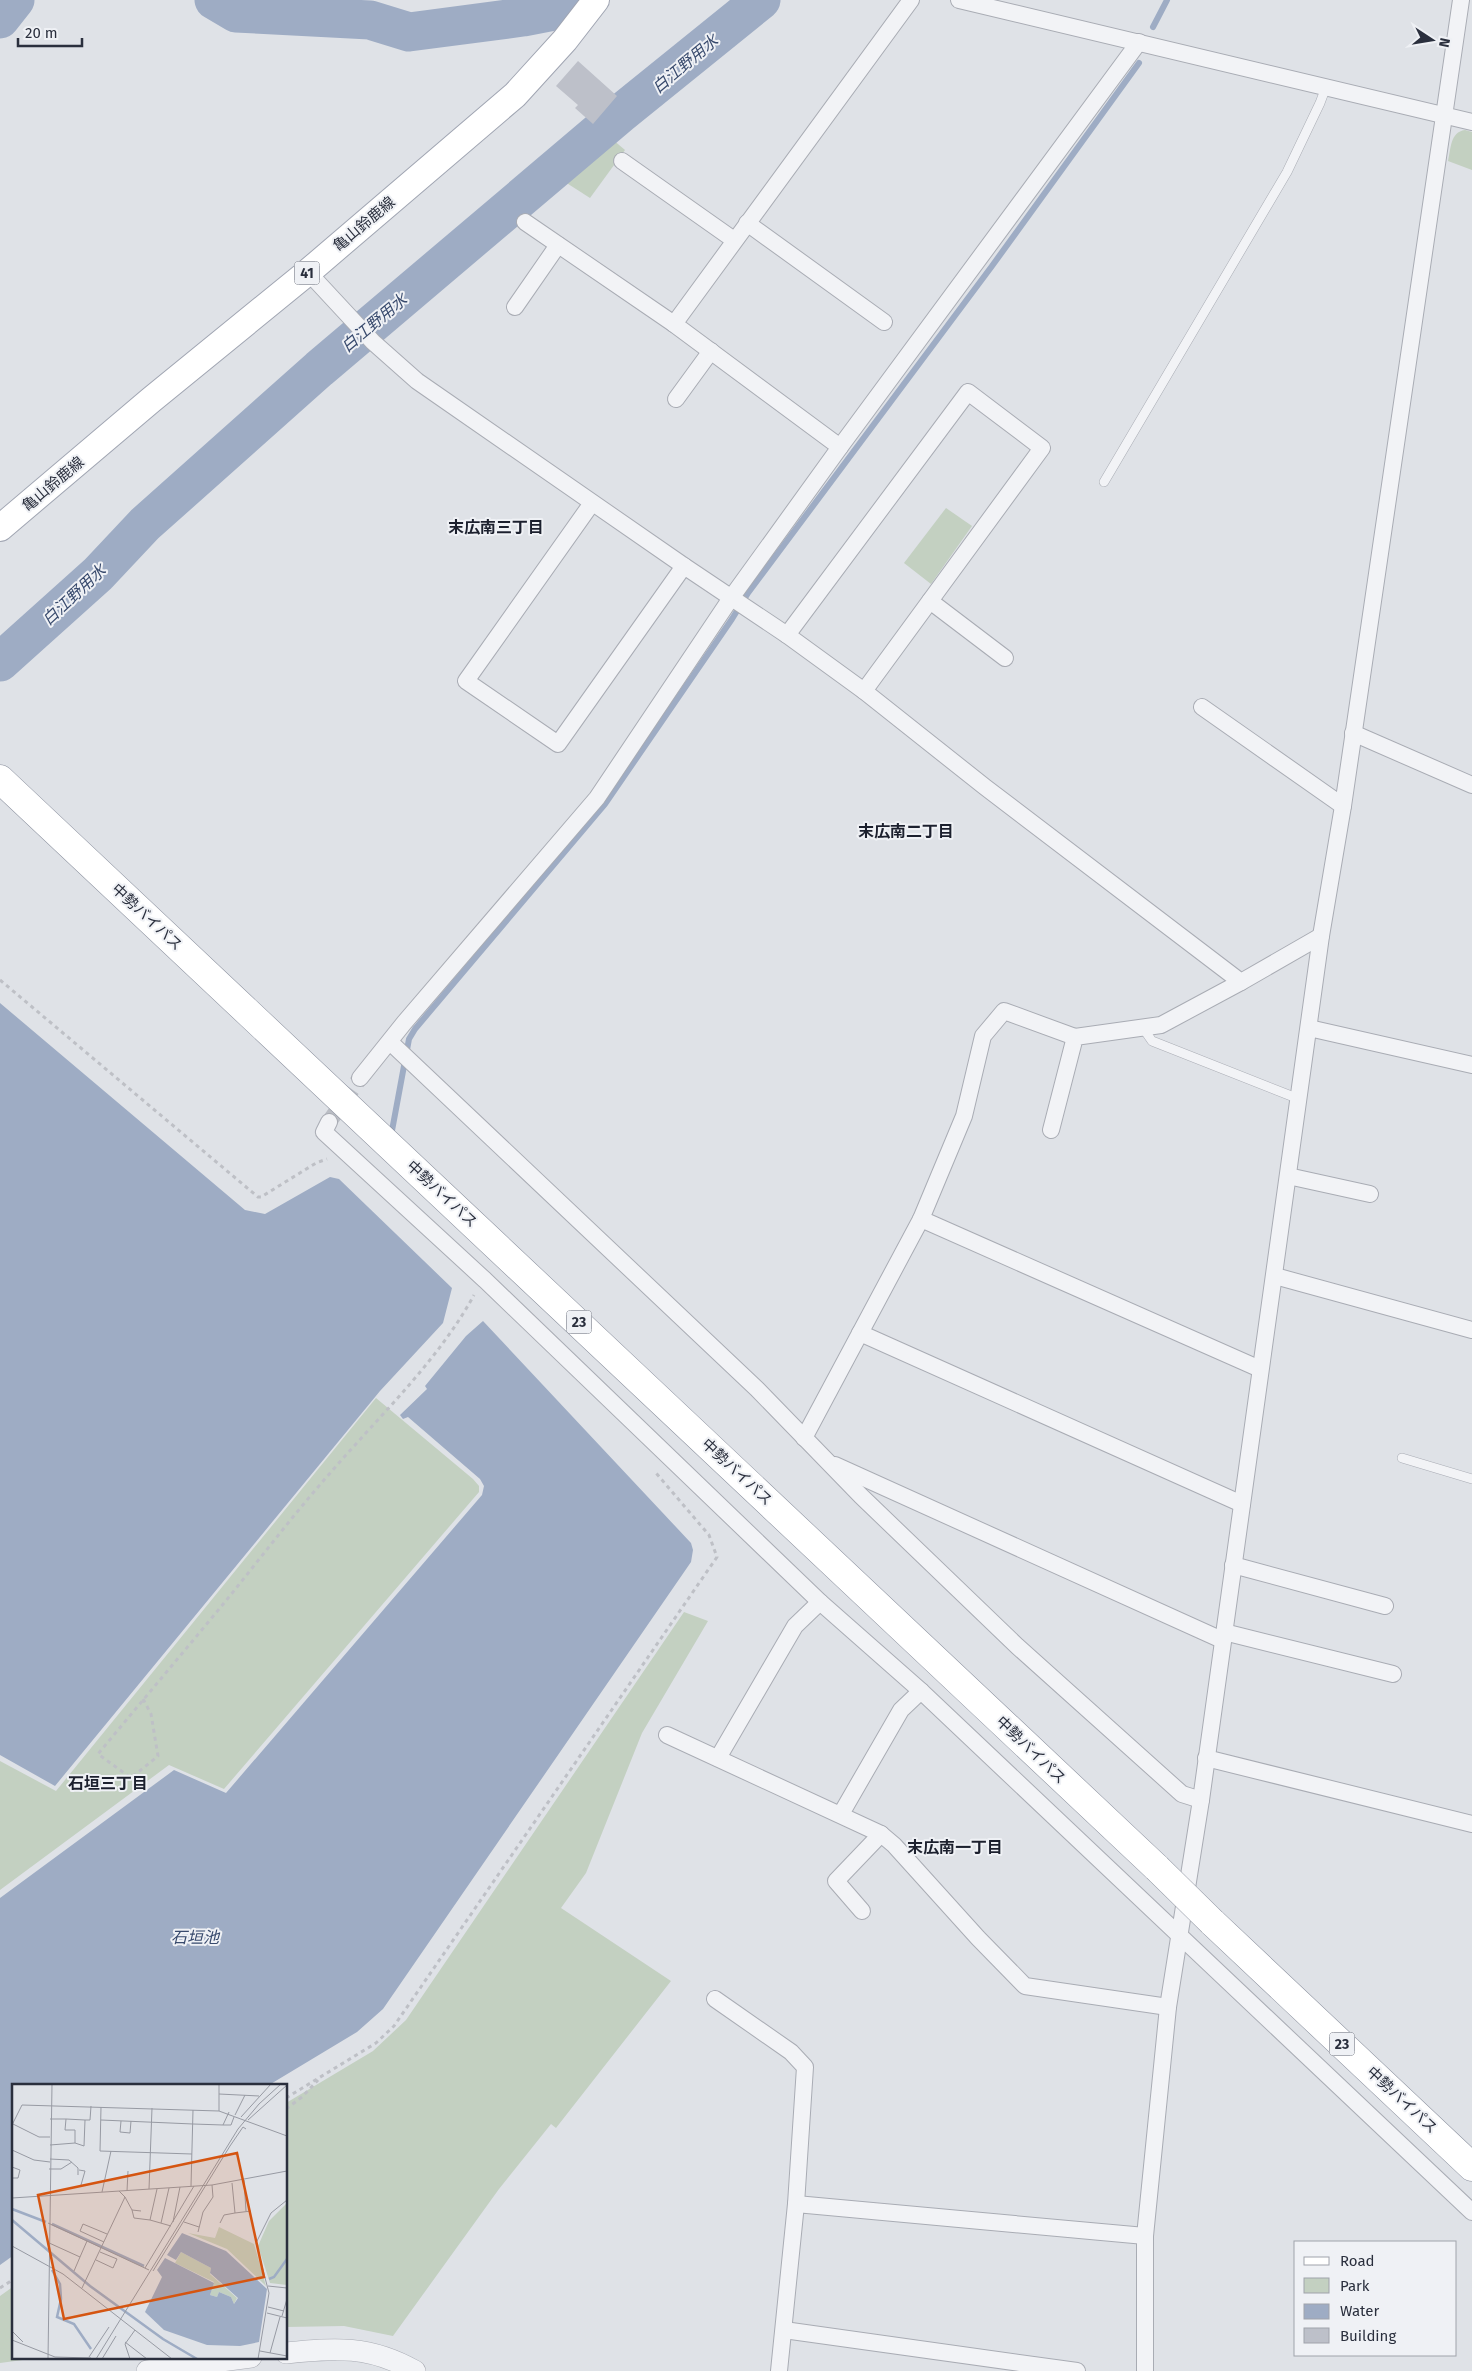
<svg xmlns="http://www.w3.org/2000/svg" width="1472" height="2371" font-family="'Fira Sans','Noto Sans JP',sans-serif">
	<rect width="100%" height="100%" fill="#dfe2e7"/>
	<g fill="#c3d0c1">
		<path d="M1465,130l7,2v38l-24,-9c3,-12 2,-29 17,-31z"/>
		<polygon points="612,139 625,150 590,198 562,180"/>
		<polygon points="946,508 972,526 931,584 904,563"/>
		<polygon points="376,1398 473,1479 479,1486 479,1492 224,1789 169,1765 0,1890 0,1761 56,1791"/>
		<polygon points="684,1612 708,1621 642,1733 586,1873 561,1908 671,1981 556,2128 551,2124 499,2189 393,2336 344,2326 286,2327 286,2103 373,2051 406,2020"/>
		<polygon points="14,2286 14,2357 45,2357 0,2363 0,2296"/>
	</g>
	<g fill="#9eacc4">
		<polygon points="0,1003 245,1210 265,1214 330,1177 339,1179 452,1288 443,1323 380,1391 55,1786 0,1755"/>
		<polygon points="483,1321 691,1543 693,1550 691,1562 383,2009 357,2032 269,2085 14,2085 14,2255 0,2265 0,1898 174,1770 226,1793 482,1495 484,1486 480,1479 408,1417 403,1419 400,1415 427,1389 425,1386 466,1336"/>
	</g>
	<g fill="none" stroke-linecap="round" stroke-linejoin="round">
		<g stroke="#9eacc4" stroke-width="6">
			<polyline points="1153,27 1167,0"/>
			<polyline points="391,1136 409,1039 415,1029 605,804 732,619 748,593 992,266 1139,63"/>
		</g>
		<g stroke="#9eacc4" stroke-width="39">
			<polyline points="214,0 236,13 370,20 409,32 523,17 564,9 571,0"/>
			<polyline points="0,19 15,0"/>
			<polyline points="0,662 98,574 145,524 319,369 620,114 761,0"/>
		</g>
	</g>
	<polygon fill="#bdc0c9" points="578,61 617,96 593,124 575,108 578,105 556,86"/>
	<g fill="none" stroke-linecap="round" stroke-linejoin="round">
		<polyline stroke="#bbbec5" stroke-width="16" stroke-dasharray="16 8" stroke-linecap="butt" points="329,1122 360,1078"/>
		<g stroke="#a9acb4" stroke-width="10">
			<g id="service">
				<polyline points="1104,482 1287,172 1320,103 1326,87"/>
				<polyline points="1143,1028 1152,1041 1299,1099"/>
				<polyline points="1402,1458 1472,1479"/>
			</g>
		</g>
		<g stroke="#a9acb4" stroke-width="18">
			<g id="minor">
				<polyline points="959,0 1472,122"/>
				<polyline points="622,161 734,240"/>
				<polyline points="525,222 674,324"/>
				<polyline points="747,223 884,322"/>
				<polyline points="308,272 373,342 417,381 684,566 787,635 864,691 985,787 1241,982 1321,936"/>
				<polyline points="515,307 558,245"/>
				<polyline points="676,399 711,351"/>
				<polyline points="840,447 1139,42"/>
				<polyline points="592,503 466,681 558,744 684,566"/>
				<polyline points="930,601 1005,658"/>
				<polyline points="787,635 968,392 1042,448 864,691"/>
				<polyline points="1202,707 1343,806"/>
				<polyline points="1353,733 1472,785"/>
				<polyline points="1309,1028 1472,1065"/>
				<polyline points="1075,1037 1004,1011 983,1036 964,1116 921,1219 1260,1369"/>
				<polyline points="390,1042 757,1389 861,1496 1017,1646 1182,1794 1201,1800"/>
				<polyline points="360,1078 404,1023 597,798 731,598 840,447 674,324 911,0"/>
				<polyline points="329,1122 324,1132 485,1280 820,1602 921,1691 1472,2212"/>
				<polyline points="1051,1130 1075,1037 1161,1025 1241,982"/>
				<polyline points="1288,1176 1370,1194"/>
				<polyline points="1275,1276 1472,1330"/>
				<polyline points="860,1333 1242,1504"/>
				<polyline points="804,1438 921,1219"/>
				<polyline points="835,1465 1222,1640"/>
				<polyline points="1233,1565 1385,1606"/>
				<polyline points="1224,1632 1393,1674"/>
				<polyline points="667,1735 881,1834 894,1845 978,1938 1025,1986 1168,2007"/>
				<polyline points="718,1758 795,1626 820,1602"/>
				<polyline points="1206,1758 1472,1824"/>
				<polyline points="841,1814 901,1710 921,1691"/>
				<polyline points="862,1911 836,1881 881,1834"/>
				<polyline points="715,1999 791,2052 805,2067 796,2204"/>
				<polyline points="784,2330 1077,2371"/>
				<polyline points="779,2371 796,2204 1145,2236"/>
				<polyline points="1145,2371 1145,2236 1168,2007 1201,1800 1321,936 1343,806 1461,0"/>
			</g>
		</g>
		<g stroke="#a9acb4" stroke-width="22">
			<g id="tertiary">
				<path d="M286,2353c50,-5 83,-8 129,18"/>
				<polyline points="147,2371 251,2357"/>
			</g>
		</g>
		<g stroke="#a0a5b2" stroke-width="28">
			<polyline id="primary" points="0,528 151,400 308,272 515,95 565,40 596,0"/>
		</g>
		<g stroke="#888e9c" stroke-width="29">
			<g id="trunk">
				<polyline points="0,779 1157,1868"/>
				<polyline points="1212,1922 1472,2167"/>
			</g>
		</g>
		<g stroke="#bec0c6" stroke-width="3" stroke-dasharray="4 4" stroke-linecap="butt">
			<polyline points="0,980 258,1197 261,1197 316,1163 327,1159"/>
			<path d="M143,1699l8,15 7,42 -27,22 -33,-24c39,-47 78,-93 117,-140 39,-47 76,-97 117,-143 49,-57 106,-110 142,-176"/>
			<polyline points="286,2098 376,2043 394,2026 717,1557 709,1535 656,1473"/>
			<polyline points="286,2109 302,2097 318,2080"/>
			<polyline points="0,2288 14,2279"/>
		</g>
		<use href="#service" stroke="#f2f3f6" stroke-width="9"/>
		<use href="#minor" stroke="#f2f3f6" stroke-width="16"/>
		<use href="#tertiary" stroke="#f2f3f6" stroke-width="21"/>
		<use href="#primary" stroke="#fff" stroke-width="26"/>
		<use href="#trunk" stroke="#fff" stroke-width="28"/>
		<g stroke="#888e9c" stroke-width="29" stroke-linecap="butt">
			<polyline id="trunk-bridge" points="1157,1868 1212,1922"/>
		</g>
		<use href="#trunk-bridge" stroke="#fff" stroke-width="28"/>
	</g>
	<g text-anchor="middle" dominant-baseline="central" stroke-width="4" stroke-linejoin="round" paint-order="stroke">
		<g fill="#eff1f5" stroke="#656974" stroke-width="1">
			<rect x="294.5" y="261.5" width="25" height="23" rx="4"/>
			<rect x="566.5" y="1310.5" width="25" height="23" rx="4"/>
			<rect x="1329.5" y="2032.5" width="25" height="23" rx="4"/>
		</g>
		<g font-size="14" font-weight="bold" fill="#2a2f3d">
			<text x="307" y="273">41</text>
			<text x="579" y="1322">23</text>
			<text x="1342" y="2044">23</text>
		</g>
		<g font-size="15" fill="#2a2f3d" stroke="#eff1f5">
			<text transform="translate(364 224) rotate(-40)">亀山鈴鹿線</text>
			<text transform="translate(53 484) rotate(-40)">亀山鈴鹿線</text>
			<text transform="translate(147 917) rotate(43)">中勢バイパス</text>
			<text transform="translate(442 1194) rotate(43)">中勢バイパス</text>
			<text transform="translate(737 1472) rotate(43)">中勢バイパス</text>
			<text transform="translate(1031 1750) rotate(44)">中勢バイパス</text>
			<text transform="translate(1402 2100) rotate(43)">中勢バイパス</text>
		</g>
		<g font-size="16" font-style="italic" fill="#384a6d" stroke="#eff1f5">
			<text transform="translate(685 64) rotate(-40)">白江野用水</text>
			<text transform="translate(374 323) rotate(-40)">白江野用水</text>
			<text transform="translate(74 595) rotate(-43)">白江野用水</text>
			<text x="195" y="1937">石垣池</text>
		</g>
		<g font-size="16" font-weight="bold" fill="#1c202e" stroke="#eff1f5">
			<text x="496" y="527">末広南三丁目</text>
			<text x="906" y="831">末広南二丁目</text>
			<text x="108" y="1783">石垣三丁目</text>
			<text x="955" y="1847">末広南一丁目</text>
		</g>
	</g>
	<g transform="translate(12 2084)">
		<rect width="275" height="275" fill="#dfe2e7"/>
		<path d="M275,119v82l-17,-2 -12,-37 11,-25zM207,143l35,17 12,42 -39,-37 -39,-16 27,5zM169,168l30,16 -1,6 27,24 -3,6 -3,-7 -12,-5 -2,5 -7,-2 4,-13 -39,-19z" fill="#c3d0c1"/>
		<path d="M170,149l44,18 41,38 -8,53 -19,4 -33,-1 -43,-15 -19,-18 17,-35 -5,-7 8,-12 49,25 -4,12 7,2 2,-5 12,5 3,7 4,-6 -28,-25 1,-5 -30,-16 -5,8 -9,-5z" fill="#9eacc4"/>
		<path fill="none" stroke="#9eacc4" stroke-width="2.5" d="M0,125l34,13M0,136l78,66 73,53 34,20M40,140l92,42M40,186l8,14 1,15 -4,18 17,7 17,25M257,195l5,-2 13,-18"/>
		<path fill="none" stroke="#979aa3" stroke-width="1" d="M207,10l40,2M89,23l-1,44 92,3M207,27v-27M223,31l10,-20M229,33l30,-33M38,35h16M73,36h5l1,-14M89,36l92,4M236,36l39,-35M109,37l-1,11 10,1 1,-12M1,40l26,13h11M181,40l30,1 6,-13M0,41l10,-20 197,6 68,25M211,41h8l3,-8M38,61l25,-2 9,3 1,-26 -19,-1 -1,11h10v13M0,66l22,10 16,2M38,75l19,1 9,8v7M0,83l8,3 -2,8h-6M37,85h12l11,-7M67,86l6,1 -4,14M232,96l2,31M220,99l3,30 16,-2M179,102l2,-76M137,105l3,-81M115,107l1,-20M90,108l9,-41M113,113l7,13 9,1M0,114l200,-13 75,-14M120,126l2,8 16,2 7,-31M138,136l21,6M161,138l7,-35M172,138l15,5M36,139l39,18M149,139l8,-35M208,139l4,-8 11,-2M186,148l5,-20 10,-15 -1,-12M35,158l33,15 7,-16 62,29M92,158l-24,-11 3,-7 24,10M0,162l51,28 109,85M84,176l17,8 4,-9 -17,-7M133,184l49,-82M62,187l6,-14M141,187l77,-125 13,-19 3,2M256,202l19,2M70,204l43,-91 -6,-6M256,223l16,4M255,229l20,5M270,232l5,-17M0,247l11,11M0,256l43,17 36,1M113,258l22,17M248,267l27,5M258,269l10,-36M77,273l20,-30M36,275l4,-275M84,275l142,-230 21,-25 22,-20M90,275l14,-23M118,275l-5,-15 10,-14M246,275l11,-66 -13,-50 15,-30 16,-13"/>
		<path fill="#d55511" fill-opacity="0.15" stroke="#d55511" stroke-width="2.5" d="M225,69l27,124 -200,42 -26,-124z"/>
		<rect width="275" height="275" fill="none" stroke="#2a2f3d" stroke-width="2.5"/>
	</g>
	<rect x="1294" y="2241" width="162" height="115" fill="#eff1f5" stroke="#a0a3ab"/>
	<rect x="1304" y="2257" width="25" height="8" fill="#ffffff" stroke="#a0a3ab"/>
	<text x="1340" y="2266" font-size="15" fill="#2a2f3d">Road</text>
	<rect x="1304" y="2278" width="25" height="15" fill="#c3d0c1" stroke="#a0a3ab"/>
	<text x="1340" y="2291" font-size="15" fill="#2a2f3d">Park</text>
	<rect x="1304" y="2304" width="25" height="15" fill="#9eacc4" stroke="#a0a3ab"/>
	<text x="1340" y="2316" font-size="15" fill="#2a2f3d">Water</text>
	<rect x="1304" y="2328" width="25" height="15" fill="#bdc0c9" stroke="#a0a3ab"/>
	<text x="1340" y="2341" font-size="15" fill="#2a2f3d">Building</text>
	<g transform="translate(1432 40) rotate(102)" stroke="#eff1f5" stroke-width="4" paint-order="stroke">
	<path d="M0-4L9 19L0 12L-9 19Z" fill="#2a2f3d"/>
	<text y="-8" font-size="14" font-weight="bold" text-anchor="middle" fill="#2a2f3d">N</text>
	</g>
	<path d="M18 38v8h64v-8" fill="none" stroke="#2a2f3d" stroke-width="2.5"/>
	<text x="25" y="38" font-size="15" fill="#2a2f3d" stroke="#eff1f5" stroke-width="4" paint-order="stroke">20 m</text>
</svg>
